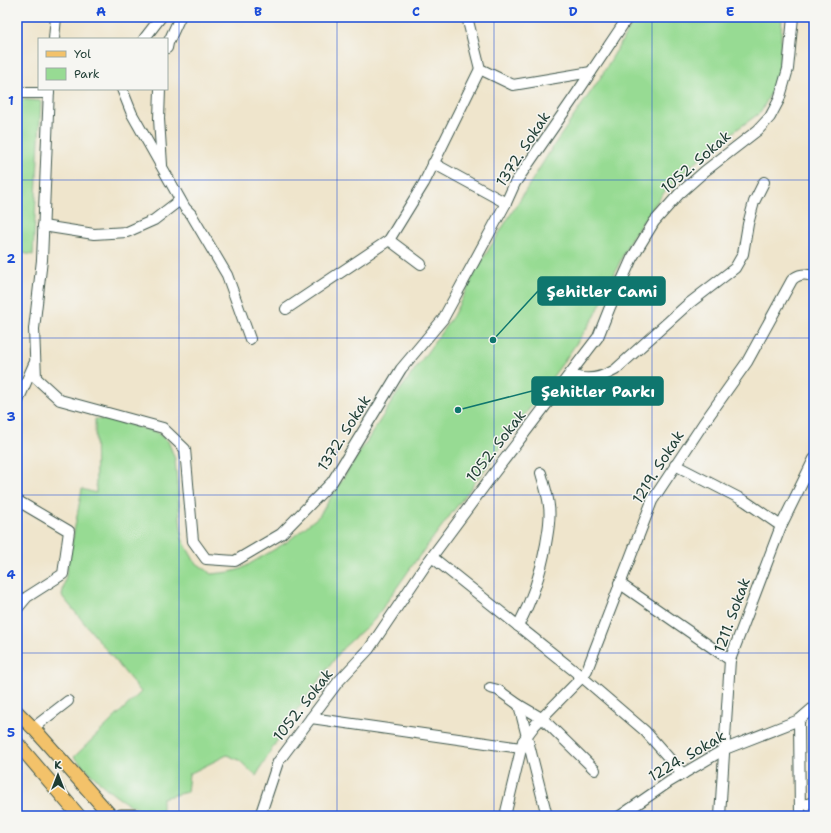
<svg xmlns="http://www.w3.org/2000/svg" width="831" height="833" font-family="'Shantell Sans',sans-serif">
	<rect width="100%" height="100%" fill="#f6f6f2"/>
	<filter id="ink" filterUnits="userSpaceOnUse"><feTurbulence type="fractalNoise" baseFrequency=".025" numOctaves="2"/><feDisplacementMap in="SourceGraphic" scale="8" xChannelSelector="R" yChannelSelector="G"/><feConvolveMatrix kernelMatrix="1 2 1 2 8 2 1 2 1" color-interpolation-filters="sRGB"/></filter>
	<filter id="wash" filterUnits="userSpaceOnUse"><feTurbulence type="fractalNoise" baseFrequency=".012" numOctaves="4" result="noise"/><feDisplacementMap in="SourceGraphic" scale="16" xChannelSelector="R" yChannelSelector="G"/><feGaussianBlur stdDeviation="0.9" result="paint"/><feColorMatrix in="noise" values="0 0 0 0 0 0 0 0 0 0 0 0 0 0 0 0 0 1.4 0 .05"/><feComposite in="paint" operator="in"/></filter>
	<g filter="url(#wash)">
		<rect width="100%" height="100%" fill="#efe5cc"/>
		<g fill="#97db93" stroke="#5b8c64">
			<path d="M636,17h146l-3,59 -18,36 -36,26 -44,36 -19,21 -32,45 -35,76 -30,44 -79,108 -69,91 -43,61 -31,28 -55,74 -32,54 -17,-16 -12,-5 -38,19 -2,18 -25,6v14c-6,-1 -13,-1 -19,-2 -28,-8 -49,-34 -69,-53l67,-65 -79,-96 20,-107 14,4 -1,-74 18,1 43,12 12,9 7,18 7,80 13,23 17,12 18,-2 11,-3 46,-27 32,-26 74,-116 60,-84 26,-51 75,-120 45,-65z"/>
			<polygon points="17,99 41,101 33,255 17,252"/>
		</g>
	</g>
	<g filter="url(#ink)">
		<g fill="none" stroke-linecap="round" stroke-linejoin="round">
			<g stroke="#3e564b" stroke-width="12">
				<g id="minor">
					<polyline points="467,17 480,69 513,85 591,72"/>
					<polyline points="54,39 56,17"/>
					<polyline points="144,39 161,17"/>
					<polyline points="167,48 168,43 180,17"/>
					<polyline points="49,89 42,260 34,329 36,378 60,400 163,428 185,449 193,541 206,559 235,561 281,534 332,482 401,369 443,319 506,203 515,183 573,99 628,17"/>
					<polyline points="122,89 132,114 185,208 191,214 227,275 250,339"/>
					<polyline points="160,89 159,119 162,165"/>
					<polyline points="17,93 49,93"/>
					<polyline points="433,163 506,203"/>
					<polyline points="43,226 94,234 127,232 154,220 180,200"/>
					<polyline points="389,240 421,264"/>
					<polyline points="286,309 389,240 424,183 480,69"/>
					<path d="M570,374c15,8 31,4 45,-4l72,-65 48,-37 8,-14 5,-30 6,-22 10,-20"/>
					<polyline points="17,403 34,364"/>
					<polyline points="675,465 745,501 781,526"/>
					<polyline points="432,557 582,677 645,731 683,774"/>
					<polyline points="619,583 730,660"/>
					<polyline points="17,609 27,597 63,574 69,531 18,501"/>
					<path d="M518,626c14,-26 23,-53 28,-82 2,-13 5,-25 3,-38 -1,-11 -5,-22 -8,-33"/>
					<polyline points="490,688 498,690 519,705 543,719 595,770"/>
					<polyline points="519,705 547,816"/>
					<polyline points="311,718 521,748"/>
					<polyline points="799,720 800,816"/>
					<polyline points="33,728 68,701"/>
					<polyline points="800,806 814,802"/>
					<polyline points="260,816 278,762 338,682 369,649 425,566 491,477 598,337 610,307 632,258 654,222 679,194 705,171 758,130 770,117 779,100 788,69 793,17"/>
					<path d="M505,816l18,-75 12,-16 47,-48 5,-7 65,-169 51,-77 44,-62 45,-82c6,-6 14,-7 22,-3"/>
					<polyline points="620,816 669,782 725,749 799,720 814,707"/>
					<polyline points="720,816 730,660 781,526 814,459"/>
				</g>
			</g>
			<g stroke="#3e564b" stroke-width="15">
				<g id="major">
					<polyline points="17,712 36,731 111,816"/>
					<polyline points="17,743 79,816"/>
					<polyline points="121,816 135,816"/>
				</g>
			</g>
			<use href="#minor" stroke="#fff" stroke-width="10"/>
			<use href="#major" stroke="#f3c26a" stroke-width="13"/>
		</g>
	</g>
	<path fill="none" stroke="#1d4ed8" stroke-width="1" stroke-opacity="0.55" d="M179,17v799M337,17v799M494,17v799M652,17v799M17,180h797M17,338h797M17,495h797M17,653h797"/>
	<g text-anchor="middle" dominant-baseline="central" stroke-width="3" stroke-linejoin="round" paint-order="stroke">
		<g font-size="15" fill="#1f3d34" stroke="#f6f6f2">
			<text transform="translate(523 149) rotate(-57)">1372. Sokak</text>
			<text transform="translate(696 162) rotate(-41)">1052. Sokak</text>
			<text transform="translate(344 433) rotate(-58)">1372. Sokak</text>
			<text transform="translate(496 446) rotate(-52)">1052. Sokak</text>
			<text transform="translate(658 467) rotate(-58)">1219. Sokak</text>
			<text transform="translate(732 615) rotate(-70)">1211. Sokak</text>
			<text transform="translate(303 705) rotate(-52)">1052. Sokak</text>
			<text transform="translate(687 756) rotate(-30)">1224. Sokak</text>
		</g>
	</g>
	<path fill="none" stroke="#0f766e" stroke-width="1.5" d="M493 340L538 291M458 410L532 391"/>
	<g fill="#0f766e" stroke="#f6f6f2" stroke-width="1.5">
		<circle cx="493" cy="340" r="4"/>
		<circle cx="458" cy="410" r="4"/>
	</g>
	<g fill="#0f766e" stroke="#0f766e" stroke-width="1.5">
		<rect x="538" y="277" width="127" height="28" rx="4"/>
		<rect x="532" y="377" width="131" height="28" rx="4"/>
	</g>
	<g font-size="16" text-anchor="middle" font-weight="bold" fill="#fff">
		<text x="602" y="297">Şehitler Cami</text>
		<text x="598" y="397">Şehitler Parkı</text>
	</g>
	<rect width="831" height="833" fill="none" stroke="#f6f6f2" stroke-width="44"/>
	<rect x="38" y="38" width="130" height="52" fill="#f6f6f2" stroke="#a0aca6"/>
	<rect x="46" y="51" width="20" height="6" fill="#f3c26a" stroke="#a0aca6"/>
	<text x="74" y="58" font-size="12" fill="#1f3d34">Yol</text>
	<rect x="46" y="68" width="20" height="12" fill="#97db93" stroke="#a0aca6"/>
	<text x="74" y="78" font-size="12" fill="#1f3d34">Park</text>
	<g transform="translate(58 775)" stroke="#f6f6f2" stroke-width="3" paint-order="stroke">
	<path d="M0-3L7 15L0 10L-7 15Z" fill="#1f3d34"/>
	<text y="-6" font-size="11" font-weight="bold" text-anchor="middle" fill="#1f3d34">K</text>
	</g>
	<rect x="22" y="22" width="787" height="789" fill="none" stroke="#1d4ed8" stroke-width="1.5"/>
	<g font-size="13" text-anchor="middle" font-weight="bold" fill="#1d4ed8">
		<text x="101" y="16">A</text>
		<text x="258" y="16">B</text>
		<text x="416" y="16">C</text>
		<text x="573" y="16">D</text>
		<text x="730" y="16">E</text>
		<text x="11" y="105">1</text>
		<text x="11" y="263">2</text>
		<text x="11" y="421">3</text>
		<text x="11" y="579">4</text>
		<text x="11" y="737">5</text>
	</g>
</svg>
